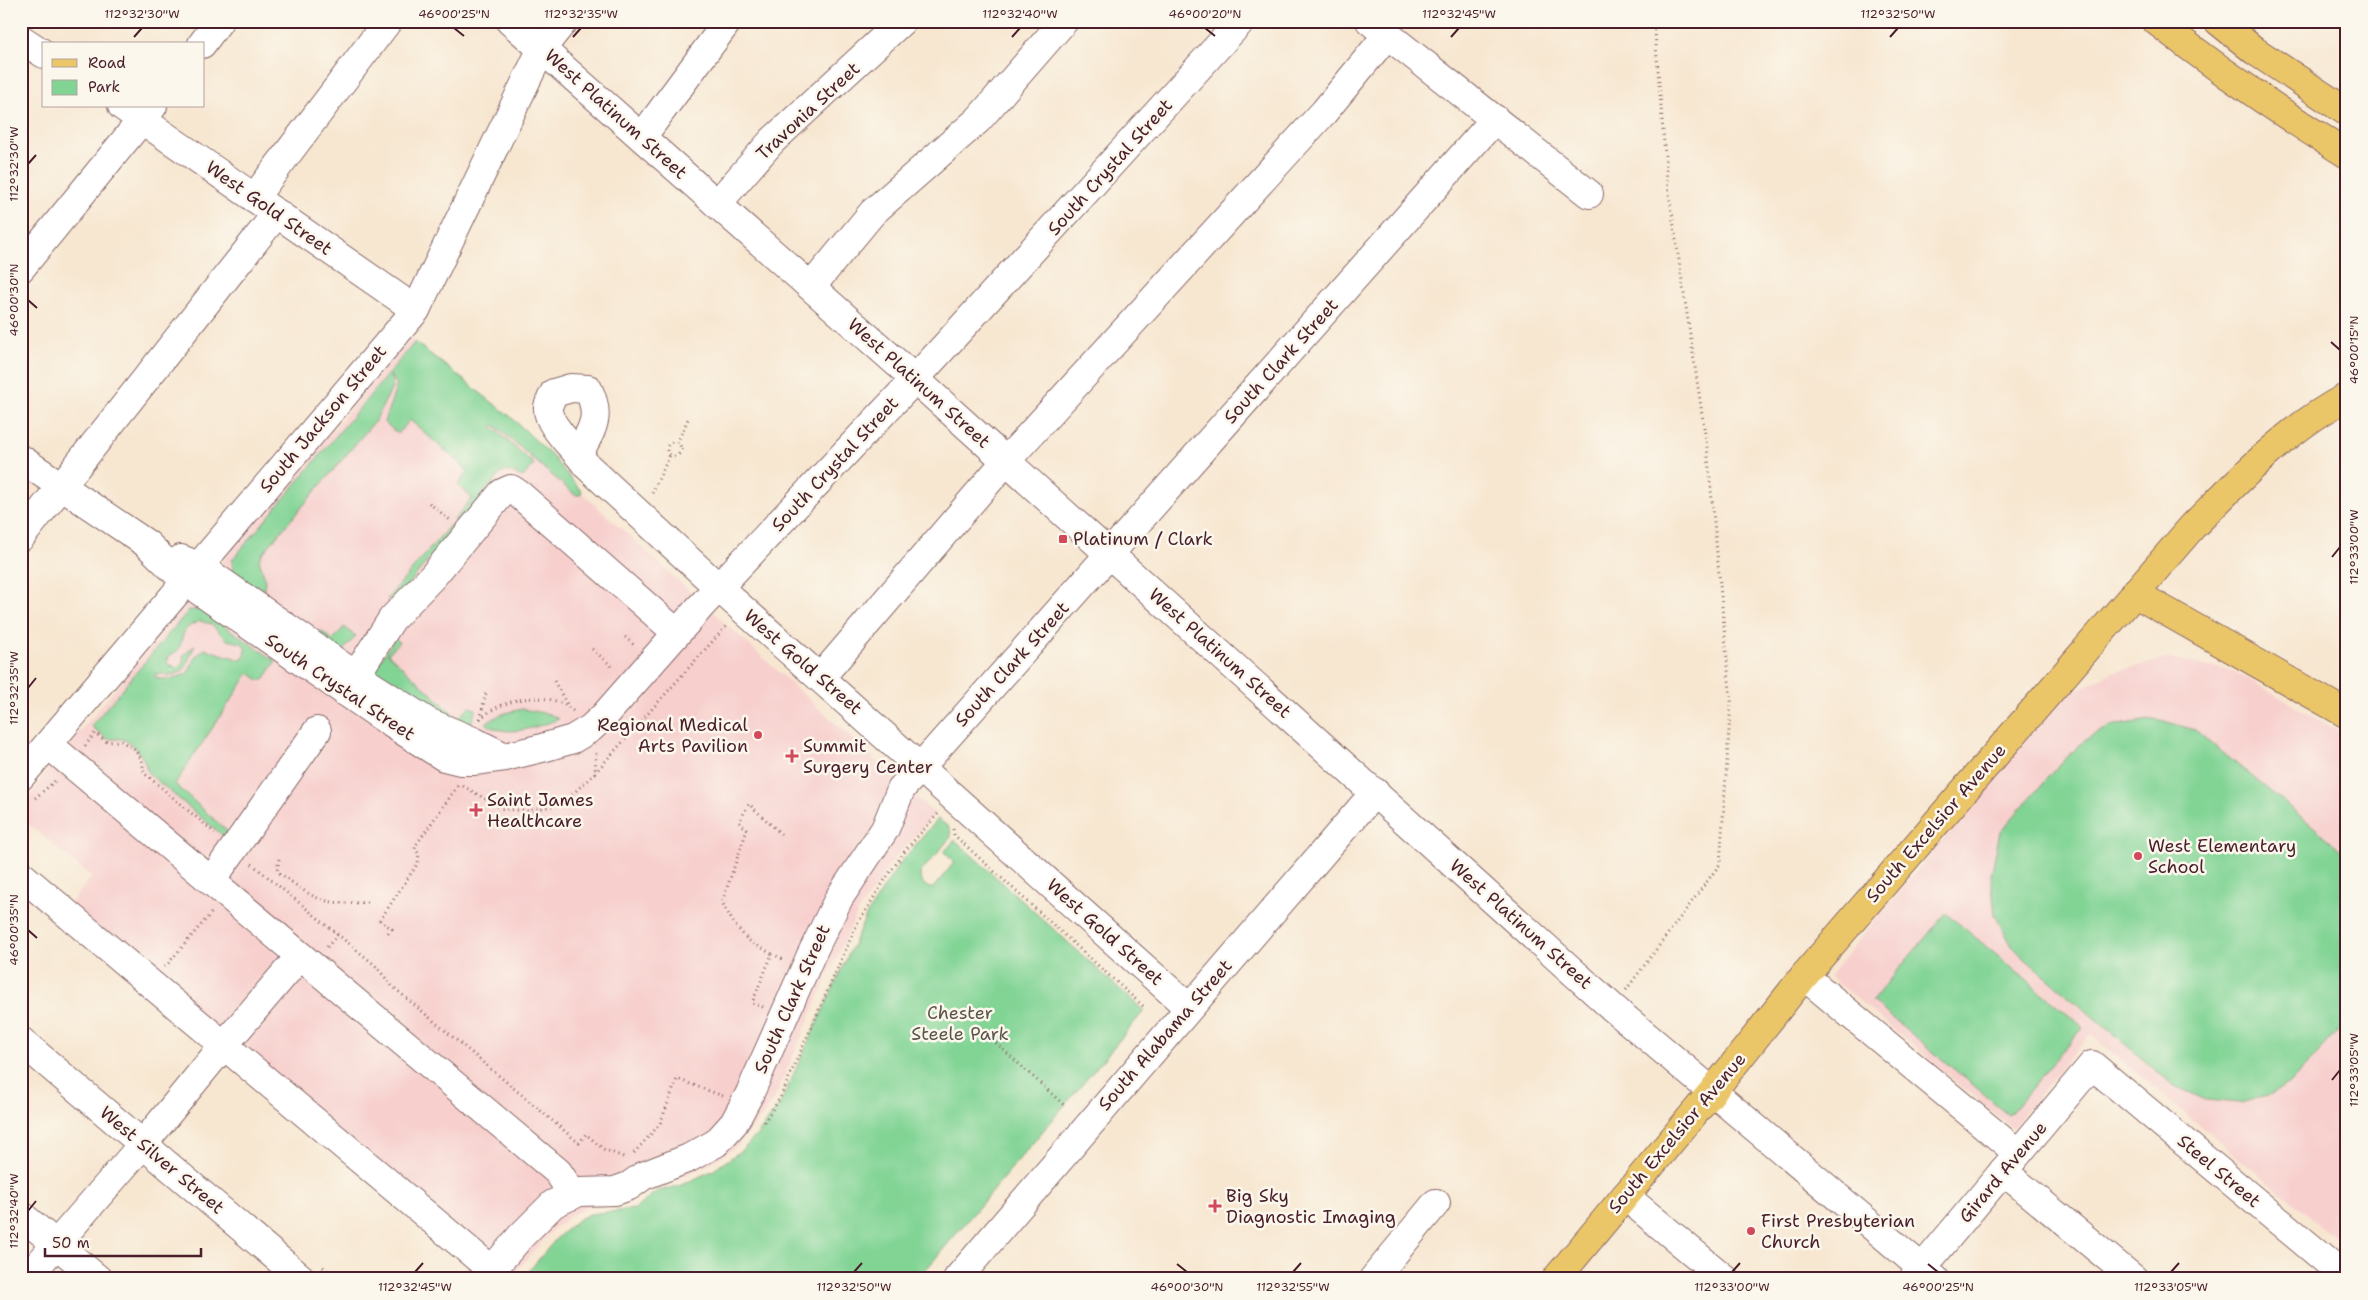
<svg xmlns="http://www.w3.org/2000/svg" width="2368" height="1300" font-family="'Shantell Sans',sans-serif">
	<rect width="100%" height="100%" fill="#fbf7ec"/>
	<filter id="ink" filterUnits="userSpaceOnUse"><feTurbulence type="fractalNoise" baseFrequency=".02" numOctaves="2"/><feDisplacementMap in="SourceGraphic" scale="10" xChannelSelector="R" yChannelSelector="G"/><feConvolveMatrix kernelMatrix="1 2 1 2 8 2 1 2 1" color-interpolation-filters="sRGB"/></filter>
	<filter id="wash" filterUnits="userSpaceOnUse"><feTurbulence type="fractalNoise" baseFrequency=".0096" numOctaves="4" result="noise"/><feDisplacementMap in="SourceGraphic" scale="20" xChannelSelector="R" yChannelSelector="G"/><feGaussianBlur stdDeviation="1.12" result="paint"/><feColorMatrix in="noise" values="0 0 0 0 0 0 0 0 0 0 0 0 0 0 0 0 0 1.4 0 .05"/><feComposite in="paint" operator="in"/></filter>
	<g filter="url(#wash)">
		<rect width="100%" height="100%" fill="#f7e7d1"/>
		<g fill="#f7d0ce">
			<polygon points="410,338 508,415 561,474 935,814 896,857 859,910 836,958 775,1097 763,1115 737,1146 709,1164 680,1178 660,1183 629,1203 587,1207 573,1214 553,1229 512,1276 69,905 92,877 21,818 21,807 33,793 40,779"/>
			<polygon points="2167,659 2234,671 2347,736 2347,1248 2090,1034 2012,1128 1829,976 2060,699 2113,672"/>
		</g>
		<g fill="#82d495" stroke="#667a60" fill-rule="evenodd">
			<polygon points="415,342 511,417 550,454 582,492 580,495 575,495 494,425 492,427 534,464 523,477 507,471 500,474 459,524 454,520 472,498 458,485 468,471 410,420 398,434 384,422 397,385 390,375 393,386 375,421 262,554 259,560 265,579 264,590 258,593 233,575 232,560"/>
			<polygon points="451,524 455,528 396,599 387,599"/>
			<path d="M189,610h12l75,51 -12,19h-5l-10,-7 -74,111 54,49 -2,6 -79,-66 -4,-13 -9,-13 -12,-8h-16l-16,-13zM200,621l11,3 16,16 15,3 4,6 -1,7 -4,4 -36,-11 -9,7 -8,17c-10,5 -23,9 -33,4v-3l17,1 12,-5 11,-25 -12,11v6l-5,6 -10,-3 -1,-7c3,-3 7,-4 10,-7 9,-12 0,-22 23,-30z"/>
			<polygon points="344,627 356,636 342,652 318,633 321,631 333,640"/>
			<polygon points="395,638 399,642 388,654 458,718 469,707 476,709 470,727 442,717 373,671"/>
			<path d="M522,709l27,5 10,5c-21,8 -54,20 -74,4l17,-9z"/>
			<polygon points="2157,719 2195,730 2331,841 2347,856 2347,1021 2290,1084 2271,1095 2240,1103 2206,1100 2173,1085 2024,958 2012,946 1995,915 1991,875 2000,832 2057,767 2085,740 2111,726"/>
			<path d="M938,819l12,9 1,9 -31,36c0,8 3,11 9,15h4l20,-24v-3l-9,-9 11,-12 189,171 -226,268h-396l35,-41 22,-19 11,-5 45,-5 22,-18 22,-5 35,-16 29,-21 14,-14 22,-29 88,-192 33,-51z"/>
			<polygon points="1946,913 2083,1027 2009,1115 1872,1001"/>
		</g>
	</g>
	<g filter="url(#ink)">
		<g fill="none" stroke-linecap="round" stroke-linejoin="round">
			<g stroke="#876565" stroke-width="30">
				<g id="minor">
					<polyline points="510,21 915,379 1613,1008 1935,1279"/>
					<polyline points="1370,21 1589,194"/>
					<polyline points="21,39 44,54"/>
					<polyline points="202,44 219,21"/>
					<polyline points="122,106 416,310"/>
					<polyline points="642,137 728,21"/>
					<polyline points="254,198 388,21"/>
					<polyline points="717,204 772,141 902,21"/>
					<polyline points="21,268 153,106"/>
					<polyline points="811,287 873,212 978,120 1064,21"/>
					<path d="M579,453c13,-24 23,-36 9,-64l-17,-1 -17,5c-2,4 -5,10 -6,14 -2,18 29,43 38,58l132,122 470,420"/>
					<polyline points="21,459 147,544 185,581 389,722 444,757 460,761 474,761 505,757 542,748 573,739 591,728 605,715 700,607 915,379 1241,21"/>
					<polyline points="21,537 277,213"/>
					<polyline points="181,559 199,566 355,675 428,722 473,741 505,757"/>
					<polyline points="821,677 1006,461 1324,112 1387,35"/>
					<polyline points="345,692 392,619 433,576 502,493 511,489 520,495 677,633"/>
					<polyline points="49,745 558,1172 573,1195"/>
					<polyline points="21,776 416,310 542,48 564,21"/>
					<polyline points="21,875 492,1270"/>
					<polyline points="211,881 317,731"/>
					<polyline points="1804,976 2018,1153"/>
					<polyline points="21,1041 302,1279"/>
					<polyline points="2003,1171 2134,1279"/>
					<polyline points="1625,1196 1725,1279"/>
					<polyline points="21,1215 98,1279"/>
					<polyline points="26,1279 143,1144 224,1045 300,956"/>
					<polyline points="484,1279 521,1236 553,1204 579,1192 615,1191 629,1186 643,1176 689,1158 716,1143 734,1123 750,1093 811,955 839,898 885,829 901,789 1495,119"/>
					<polyline points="957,1279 1375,792"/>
					<polyline points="1373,1279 1436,1203"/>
					<polyline points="1913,1279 2092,1065 2347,1278"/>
				</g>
			</g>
			<g stroke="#876565" stroke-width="30">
				<path id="major" d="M1556,1279l156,-187 92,-116 388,-449c47,-47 95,-99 155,-130"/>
			</g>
			<g stroke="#876565" stroke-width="30">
				<g id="highway">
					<path d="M2156,21c61,48 125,92 191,133"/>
					<polyline points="2218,21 2255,51 2347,112"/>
					<polyline points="2134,593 2347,714"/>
				</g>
			</g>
			<g stroke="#876565" stroke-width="3" stroke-dasharray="1 4" stroke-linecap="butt">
				<circle cx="674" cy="449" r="7"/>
				<polyline points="677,443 688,419"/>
				<polyline points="652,493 670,455"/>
				<polyline points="429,503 450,520"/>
				<polyline points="625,637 634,645"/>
				<polyline points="592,649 614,668"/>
				<polyline points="554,681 568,706"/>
				<path d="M480,719c23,-21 69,-31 94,-7"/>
				<polyline points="480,719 486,693"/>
				<polyline points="85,746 95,733 107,742 121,741 134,749 142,760 144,773 215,833"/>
				<polyline points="595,773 727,625"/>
				<polyline points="463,786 503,809 528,811 562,804 595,773 596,753"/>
				<polyline points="35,798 55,781"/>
				<polyline points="953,829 954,835 1144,1007"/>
				<path d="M279,859l-2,12c36,27 43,35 90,31"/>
				<polyline points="252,864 375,965 392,986 579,1143 586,1134 603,1149 626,1158"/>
				<polyline points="388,933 392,929 380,920 418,863 419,854 415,849 416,845 459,784"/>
				<polyline points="327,947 338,934"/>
				<polyline points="772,954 783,959"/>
				<polyline points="165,967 213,911"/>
				<polyline points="1626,990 1720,864 1731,701 1707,447 1667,180 1654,21"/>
				<polyline points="763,1007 752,1003 772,954 748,940 734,924 722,902 747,830 739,822 749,804 781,834"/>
				<polyline points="996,1043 1064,1105"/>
				<polyline points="764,1122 780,1098 857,924 888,875 908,847 938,814"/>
				<polyline points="634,1153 660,1124 677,1079 723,1096"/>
				<polyline points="323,1267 337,1279"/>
			</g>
			<use href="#minor" stroke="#fff" stroke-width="28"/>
			<use href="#major" stroke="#ebc669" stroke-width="28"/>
			<use href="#highway" stroke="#ebc669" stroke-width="28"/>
		</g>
	</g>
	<path fill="none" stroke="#4a1f2b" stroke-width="2" d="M454,28l10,8M1205,28l10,8M134,37l8,-9M573,37l8,-9M1012,37l8,-9M1451,37l8,-9M1890,37l8,-9M28,164l8,-9M28,300l9,8M2331,342l9,8M2332,557l8,-10M28,688l8,-10M28,930l9,8M2332,1080l8,-10M28,1211l8,-10M1177,1264l10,8M1928,1264l10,8M415,1272l8,-9M854,1272l8,-9M1293,1272l8,-9M1732,1272l8,-9M2171,1272l8,-9"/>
	<g fill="#d1495b" stroke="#fbf7ec" stroke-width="2">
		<rect x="1058" y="534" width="10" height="10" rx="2.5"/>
		<circle cx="758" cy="735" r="5"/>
		<path d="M789.5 748.5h5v5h5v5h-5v5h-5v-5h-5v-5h5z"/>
		<path d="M473.5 802.5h5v5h5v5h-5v5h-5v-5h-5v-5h5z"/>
		<circle cx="2138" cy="856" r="5"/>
		<path d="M1212.5 1198.5h5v5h5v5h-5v5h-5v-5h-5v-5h5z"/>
		<circle cx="1751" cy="1231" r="5"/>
	</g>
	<g text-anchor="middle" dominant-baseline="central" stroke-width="5" stroke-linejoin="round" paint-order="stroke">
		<g font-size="18" fill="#4a1f2b" stroke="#fbf7ec">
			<text transform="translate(808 111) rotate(-43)">Travonia Street</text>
			<text transform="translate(616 114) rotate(42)">West Platinum Street</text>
			<text transform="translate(1110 167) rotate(-48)">South Crystal Street</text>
			<text transform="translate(269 208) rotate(35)">West Gold Street</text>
			<text transform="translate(1281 361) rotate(-48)">South Clark Street</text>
			<text transform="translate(919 383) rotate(42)">West Platinum Street</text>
			<text transform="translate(323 419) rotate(-50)">South Jackson Street</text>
			<text transform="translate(835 464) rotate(-47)">South Crystal Street</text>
			<text transform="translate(1220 653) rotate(42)">West Platinum Street</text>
			<text transform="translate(803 662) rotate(41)">West Gold Street</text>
			<text transform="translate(1012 664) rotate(-48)">South Clark Street</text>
			<text transform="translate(340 687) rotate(34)">South Crystal Street</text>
			<text transform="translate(1936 823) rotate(-49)">South Excelsior Avenue</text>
			<text transform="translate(1521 924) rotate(42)">West Platinum Street</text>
			<text transform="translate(1105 932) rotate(42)">West Gold Street</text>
			<text transform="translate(792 999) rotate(-66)">South Clark Street</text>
			<text transform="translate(1165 1035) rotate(-49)">South Alabama Street</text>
			<text transform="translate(1677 1133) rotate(-50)">South Excelsior Avenue</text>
			<text transform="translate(162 1160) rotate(40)">West Silver Street</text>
			<text transform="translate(2219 1171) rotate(40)">Steel Street</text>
			<text transform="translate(2003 1172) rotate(-50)">Girard Avenue</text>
		</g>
		<g font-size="18" fill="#4a1f2b" stroke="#fbf7ec" text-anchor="start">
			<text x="1073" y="539">Platinum / Clark</text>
			<text x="748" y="725" text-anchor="end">Regional Medical<tspan x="748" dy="21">Arts Pavilion</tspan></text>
			<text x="803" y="746">Summit<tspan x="803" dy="21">Surgery Center</tspan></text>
			<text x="487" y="800">Saint James<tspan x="487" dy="21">Healthcare</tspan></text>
			<text x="2148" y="846">West Elementary<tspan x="2148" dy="21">School</tspan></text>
			<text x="1226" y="1196">Big Sky<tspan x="1226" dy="21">Diagnostic Imaging</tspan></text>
			<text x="1761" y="1221">First Presbyterian<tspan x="1761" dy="21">Church</tspan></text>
		</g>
		<g font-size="18" fill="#5b554b" stroke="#fbf7ec">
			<text x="960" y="1013">Chester<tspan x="960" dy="21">Steele Park</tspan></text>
		</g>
	</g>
	<rect width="2368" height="1300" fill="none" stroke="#fbf7ec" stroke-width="55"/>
	<rect x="42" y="42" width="162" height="65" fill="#fbf7ec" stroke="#b4a19f"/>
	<rect x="52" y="59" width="25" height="8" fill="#ebc669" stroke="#b4a19f"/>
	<text x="88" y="68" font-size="15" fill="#4a1f2b">Road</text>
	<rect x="52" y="80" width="25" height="15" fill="#82d495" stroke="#b4a19f"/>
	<text x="88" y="92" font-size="15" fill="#4a1f2b">Park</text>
	<path d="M45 1248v8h156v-8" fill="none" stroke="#4a1f2b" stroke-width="2.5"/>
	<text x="52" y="1248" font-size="15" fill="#4a1f2b" stroke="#fbf7ec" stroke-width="4" paint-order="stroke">50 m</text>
	<rect x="28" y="28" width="2312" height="1244" fill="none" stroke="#4a1f2b" stroke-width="2"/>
	<g font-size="12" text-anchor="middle" fill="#4a1f2b">
		<text x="142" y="18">112°32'30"W</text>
		<text x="454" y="18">46°00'25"N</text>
		<text x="581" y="18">112°32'35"W</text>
		<text x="1020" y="18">112°32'40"W</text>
		<text x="1205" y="18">46°00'20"N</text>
		<text x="1459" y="18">112°32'45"W</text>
		<text x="1898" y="18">112°32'50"W</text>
		<text transform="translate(14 164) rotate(-90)" y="4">112°32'30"W</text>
		<text transform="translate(14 300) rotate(-90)" y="4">46°00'30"N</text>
		<text transform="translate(2354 350) rotate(-90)" y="4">46°00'15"N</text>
		<text transform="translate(2354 547) rotate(-90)" y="4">112°33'00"W</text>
		<text transform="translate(14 688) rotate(-90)" y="4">112°32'35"W</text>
		<text transform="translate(14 930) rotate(-90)" y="4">46°00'35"N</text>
		<text transform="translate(2354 1070) rotate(-90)" y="4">112°33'05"W</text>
		<text transform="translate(14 1211) rotate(-90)" y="4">112°32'40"W</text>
		<text x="415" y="1291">112°32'45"W</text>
		<text x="854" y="1291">112°32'50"W</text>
		<text x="1187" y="1291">46°00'30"N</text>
		<text x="1293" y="1291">112°32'55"W</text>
		<text x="1732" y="1291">112°33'00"W</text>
		<text x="1938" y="1291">46°00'25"N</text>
		<text x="2171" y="1291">112°33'05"W</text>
	</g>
</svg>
